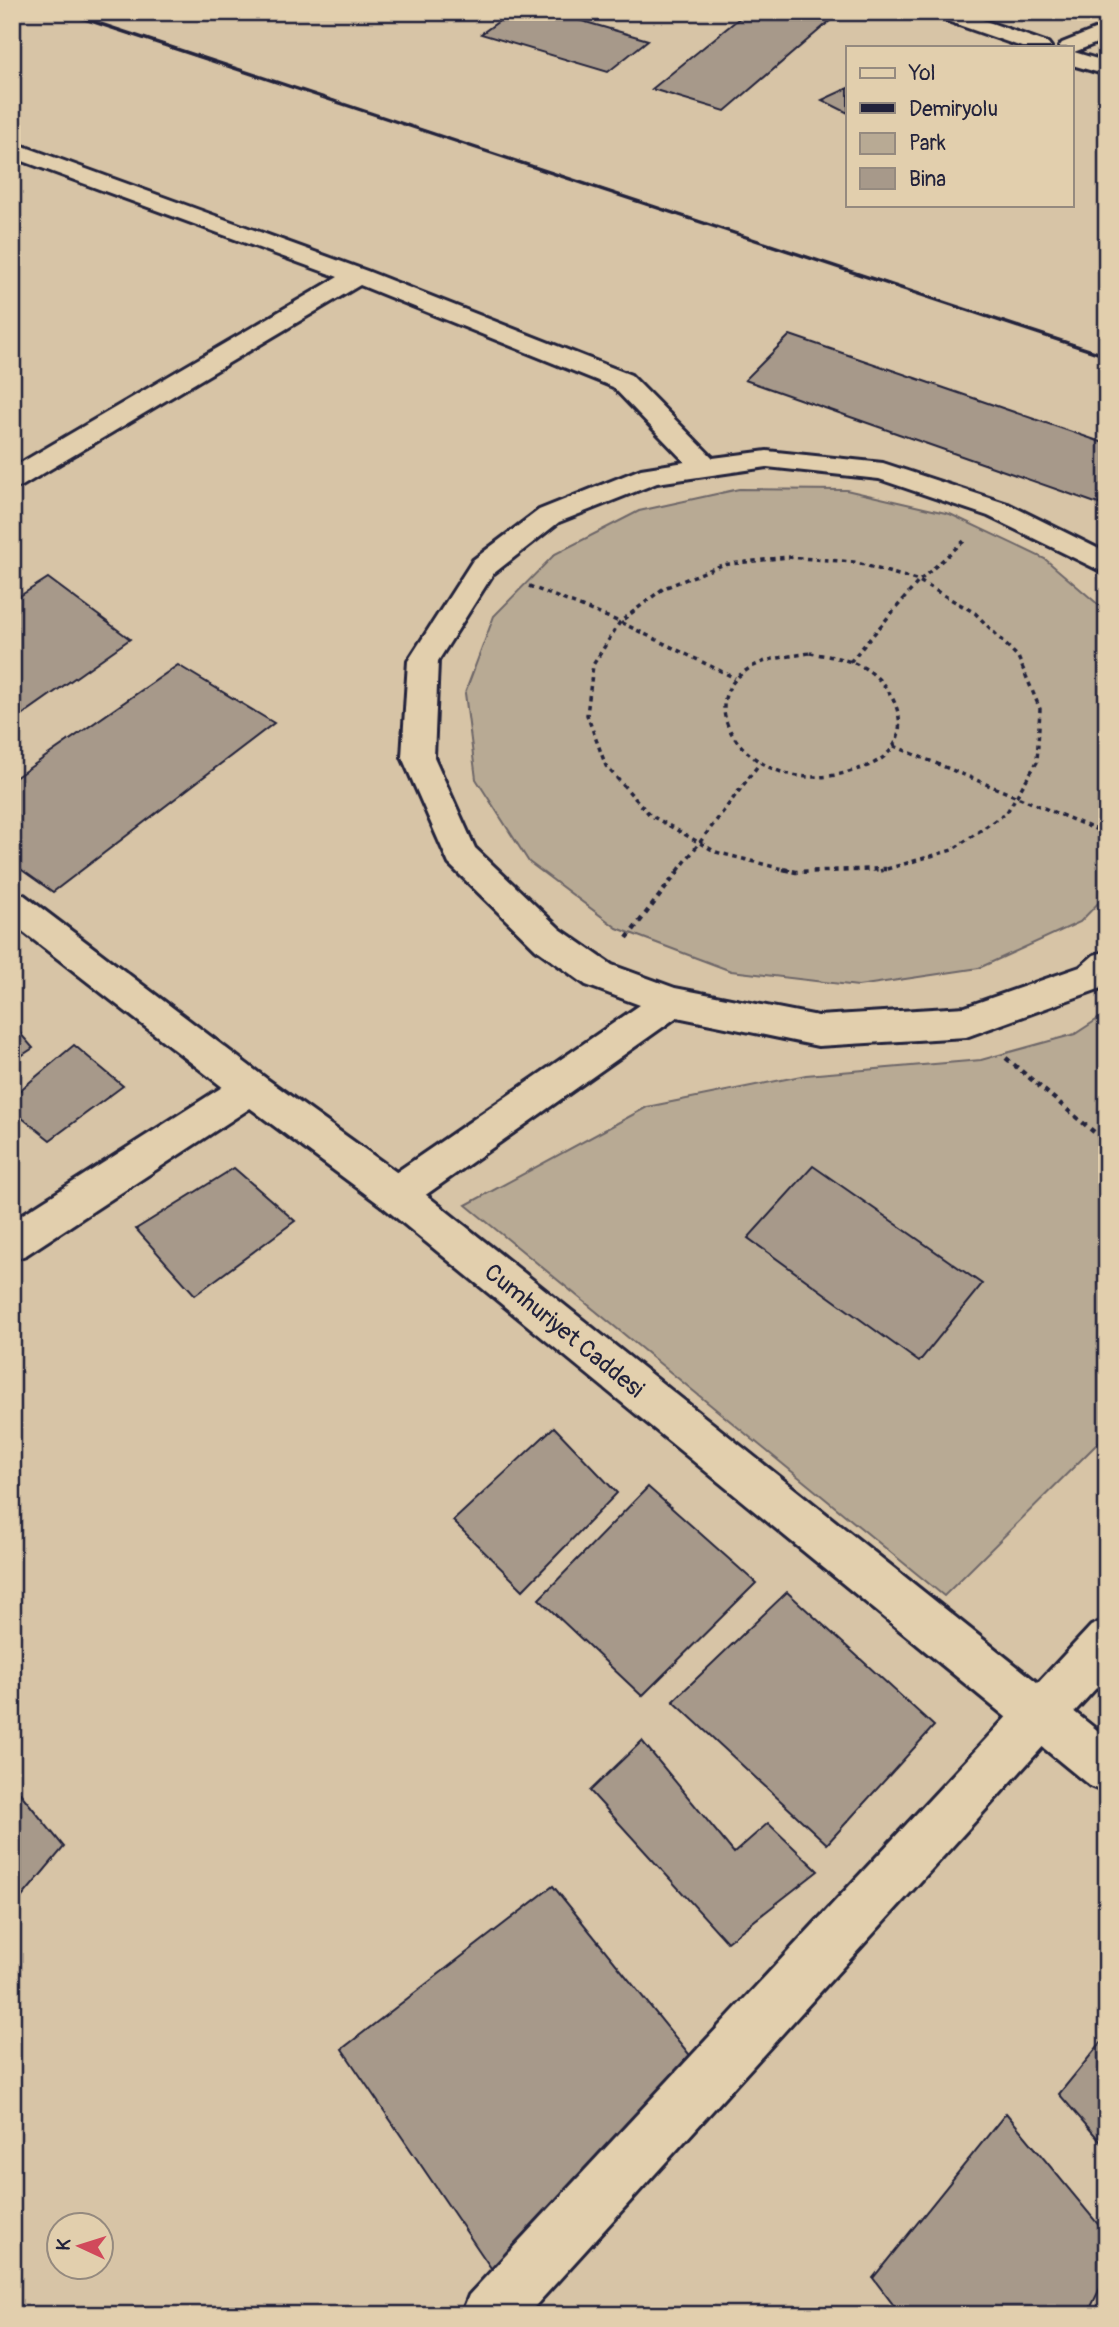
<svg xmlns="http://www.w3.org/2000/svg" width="1119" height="2327" font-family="Pangolin,sans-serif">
	<rect width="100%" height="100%" fill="#d7c4a6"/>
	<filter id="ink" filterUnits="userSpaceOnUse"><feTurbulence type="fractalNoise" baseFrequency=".0143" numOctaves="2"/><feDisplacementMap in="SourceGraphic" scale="14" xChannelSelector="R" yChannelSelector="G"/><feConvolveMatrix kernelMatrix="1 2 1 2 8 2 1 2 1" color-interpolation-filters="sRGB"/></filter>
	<g filter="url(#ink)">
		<g fill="#b8aa94" stroke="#6d6668" stroke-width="2">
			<polygon points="739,489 846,490 950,514 1045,559 1107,612 1107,894 1080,922 979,968 858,986 731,971 617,928 529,862 476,779 465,693 494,616 555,554 639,511"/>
			<polygon points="1107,1013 1107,1434 944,1596 466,1205 647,1107 806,1075 981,1060 1075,1034"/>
		</g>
		<g fill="#a7998a" stroke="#22223b" stroke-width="2">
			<polygon points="512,12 551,12 648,40 608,72 481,34"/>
			<polygon points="747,12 804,12 831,20 725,111 652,89"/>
			<polygon points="848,88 848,113 822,100"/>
			<polygon points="790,335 1107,444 1107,507 745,380"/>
			<polygon points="48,578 130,639 12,722 12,601"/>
			<polygon points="178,665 274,723 53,892 12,863 12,780"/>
			<polygon points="12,1024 33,1048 12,1062"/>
			<polygon points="74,1045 123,1086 50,1140 12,1110 12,1097"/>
			<polygon points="813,1166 982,1284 919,1362 748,1238"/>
			<polygon points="234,1168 295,1221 195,1295 136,1229"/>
			<polygon points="554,1427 617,1493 523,1590 453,1521"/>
			<polygon points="648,1487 756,1583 642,1696 539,1599"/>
			<polygon points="787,1592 934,1726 827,1844 673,1701"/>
			<polygon points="642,1741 734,1853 768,1823 818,1871 727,1942 590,1791"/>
			<polygon points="12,1783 64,1847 12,1909"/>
			<polygon points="553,1886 693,2059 493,2271 342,2049"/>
			<polygon points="1107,2035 1107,2149 1059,2094"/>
			<polygon points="1006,2113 1107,2235 1107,2274 1087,2315 901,2315 873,2278"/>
		</g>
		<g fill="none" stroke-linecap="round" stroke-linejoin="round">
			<g stroke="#22223b" stroke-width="6">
				<g id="minor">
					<polygon points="930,12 960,12 1048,43 1051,47 1022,47 933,16"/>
					<polygon points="1107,25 1107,39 1074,52 1107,62 1107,75 1072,65 1072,47 1059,47 1062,43"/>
					<polygon points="12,142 367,271 631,375 713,458 767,451 883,463 1008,504 1107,553 1107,574 988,516 879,479 767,467 657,483 559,522 493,574 438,661 434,757 475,848 560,929 612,965 675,988 818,1016 965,1007 1080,967 1094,955 1107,951 1107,986 966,1037 818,1046 677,1017 410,1206 396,1211 382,1206 377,1194 382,1182 640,1005 586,985 536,949 449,864 402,757 408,661 473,560 539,510 641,469 685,462 613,387 360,285 22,486 12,489 12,468 338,277 12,157"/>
					<polygon points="251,1073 264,1077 270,1088 264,1099 26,1255 12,1260 12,1221 238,1077"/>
					<polygon points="1107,1619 1107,1676 527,2315 461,2315 469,2295 1091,1626"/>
				</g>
			</g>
			<g stroke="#22223b" stroke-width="6">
				<polygon id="major" points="12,891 24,895 264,1077 410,1182 1107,1738 1107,1793 1090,1786 382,1206 238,1099 12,923"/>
			</g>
			<g stroke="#22223b" stroke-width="3.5" stroke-dasharray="4.5 4.5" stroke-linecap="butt">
				<polyline points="529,586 620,622 735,678"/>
				<path d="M810,653c19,3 40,6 56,16 28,18 48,60 20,86 -10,9 -21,12 -34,16 -38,12 -79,7 -108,-22 -30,-30 -27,-67 14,-85 15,-7 36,-8 52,-11z"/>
				<polyline points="850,662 919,581 964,541"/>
				<polyline points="894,746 1107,834"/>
				<polyline points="678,871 760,763"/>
				<polyline points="790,871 716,852 650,815 606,766 587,715 593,665 620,622 664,588 722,565 787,557 854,562 919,581 975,613 1018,657 1040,709 1037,762 1007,812 952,850 880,871"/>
			</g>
			<g stroke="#22223b" stroke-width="4.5" stroke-dasharray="5 5" stroke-linecap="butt">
				<polyline points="783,869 796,872 886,869"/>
				<polyline points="627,938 680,869"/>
				<polyline points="1006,1058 1107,1143"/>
			</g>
			<use href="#minor" fill="#e2cfad" fill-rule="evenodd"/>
			<use href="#major" fill="#e2cfad" fill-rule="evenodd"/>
			<polyline stroke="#22223b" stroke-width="3.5" points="64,12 1107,356"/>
		</g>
	</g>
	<g text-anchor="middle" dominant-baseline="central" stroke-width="5" stroke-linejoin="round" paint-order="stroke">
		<g font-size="24" fill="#22223b" stroke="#e2cfad">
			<text transform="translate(564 1331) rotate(39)">Cumhuriyet Caddesi</text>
		</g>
	</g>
	<rect width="1119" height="2327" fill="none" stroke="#e2cfad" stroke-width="42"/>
	<rect x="21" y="21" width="1077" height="2285" fill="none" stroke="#22223b" stroke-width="2.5" filter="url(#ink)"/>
	<rect x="846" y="46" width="228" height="161" fill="#e2cfad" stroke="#958a7f" stroke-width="2"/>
	<rect x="860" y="68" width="35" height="10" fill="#e2cfad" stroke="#958a7f" stroke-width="2"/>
	<text x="909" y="80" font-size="21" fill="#22223b">Yol</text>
	<rect x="860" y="103" width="35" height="10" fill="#22223b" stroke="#958a7f" stroke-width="2"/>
	<text x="909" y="116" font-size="21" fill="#22223b">Demiryolu</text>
	<rect x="860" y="133" width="35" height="21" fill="#b8aa94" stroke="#958a7f" stroke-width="2"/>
	<text x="909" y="150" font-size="21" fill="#22223b">Park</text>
	<rect x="860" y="168" width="35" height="21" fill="#a7998a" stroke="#958a7f" stroke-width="2"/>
	<text x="909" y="186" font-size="21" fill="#22223b">Bina</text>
	<g transform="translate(80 2246) rotate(274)"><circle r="33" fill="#e2cfad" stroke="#958a7f" stroke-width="2"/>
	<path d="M0-5L12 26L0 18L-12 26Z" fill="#d1495b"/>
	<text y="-10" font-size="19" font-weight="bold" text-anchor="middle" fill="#22223b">K</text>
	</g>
</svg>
